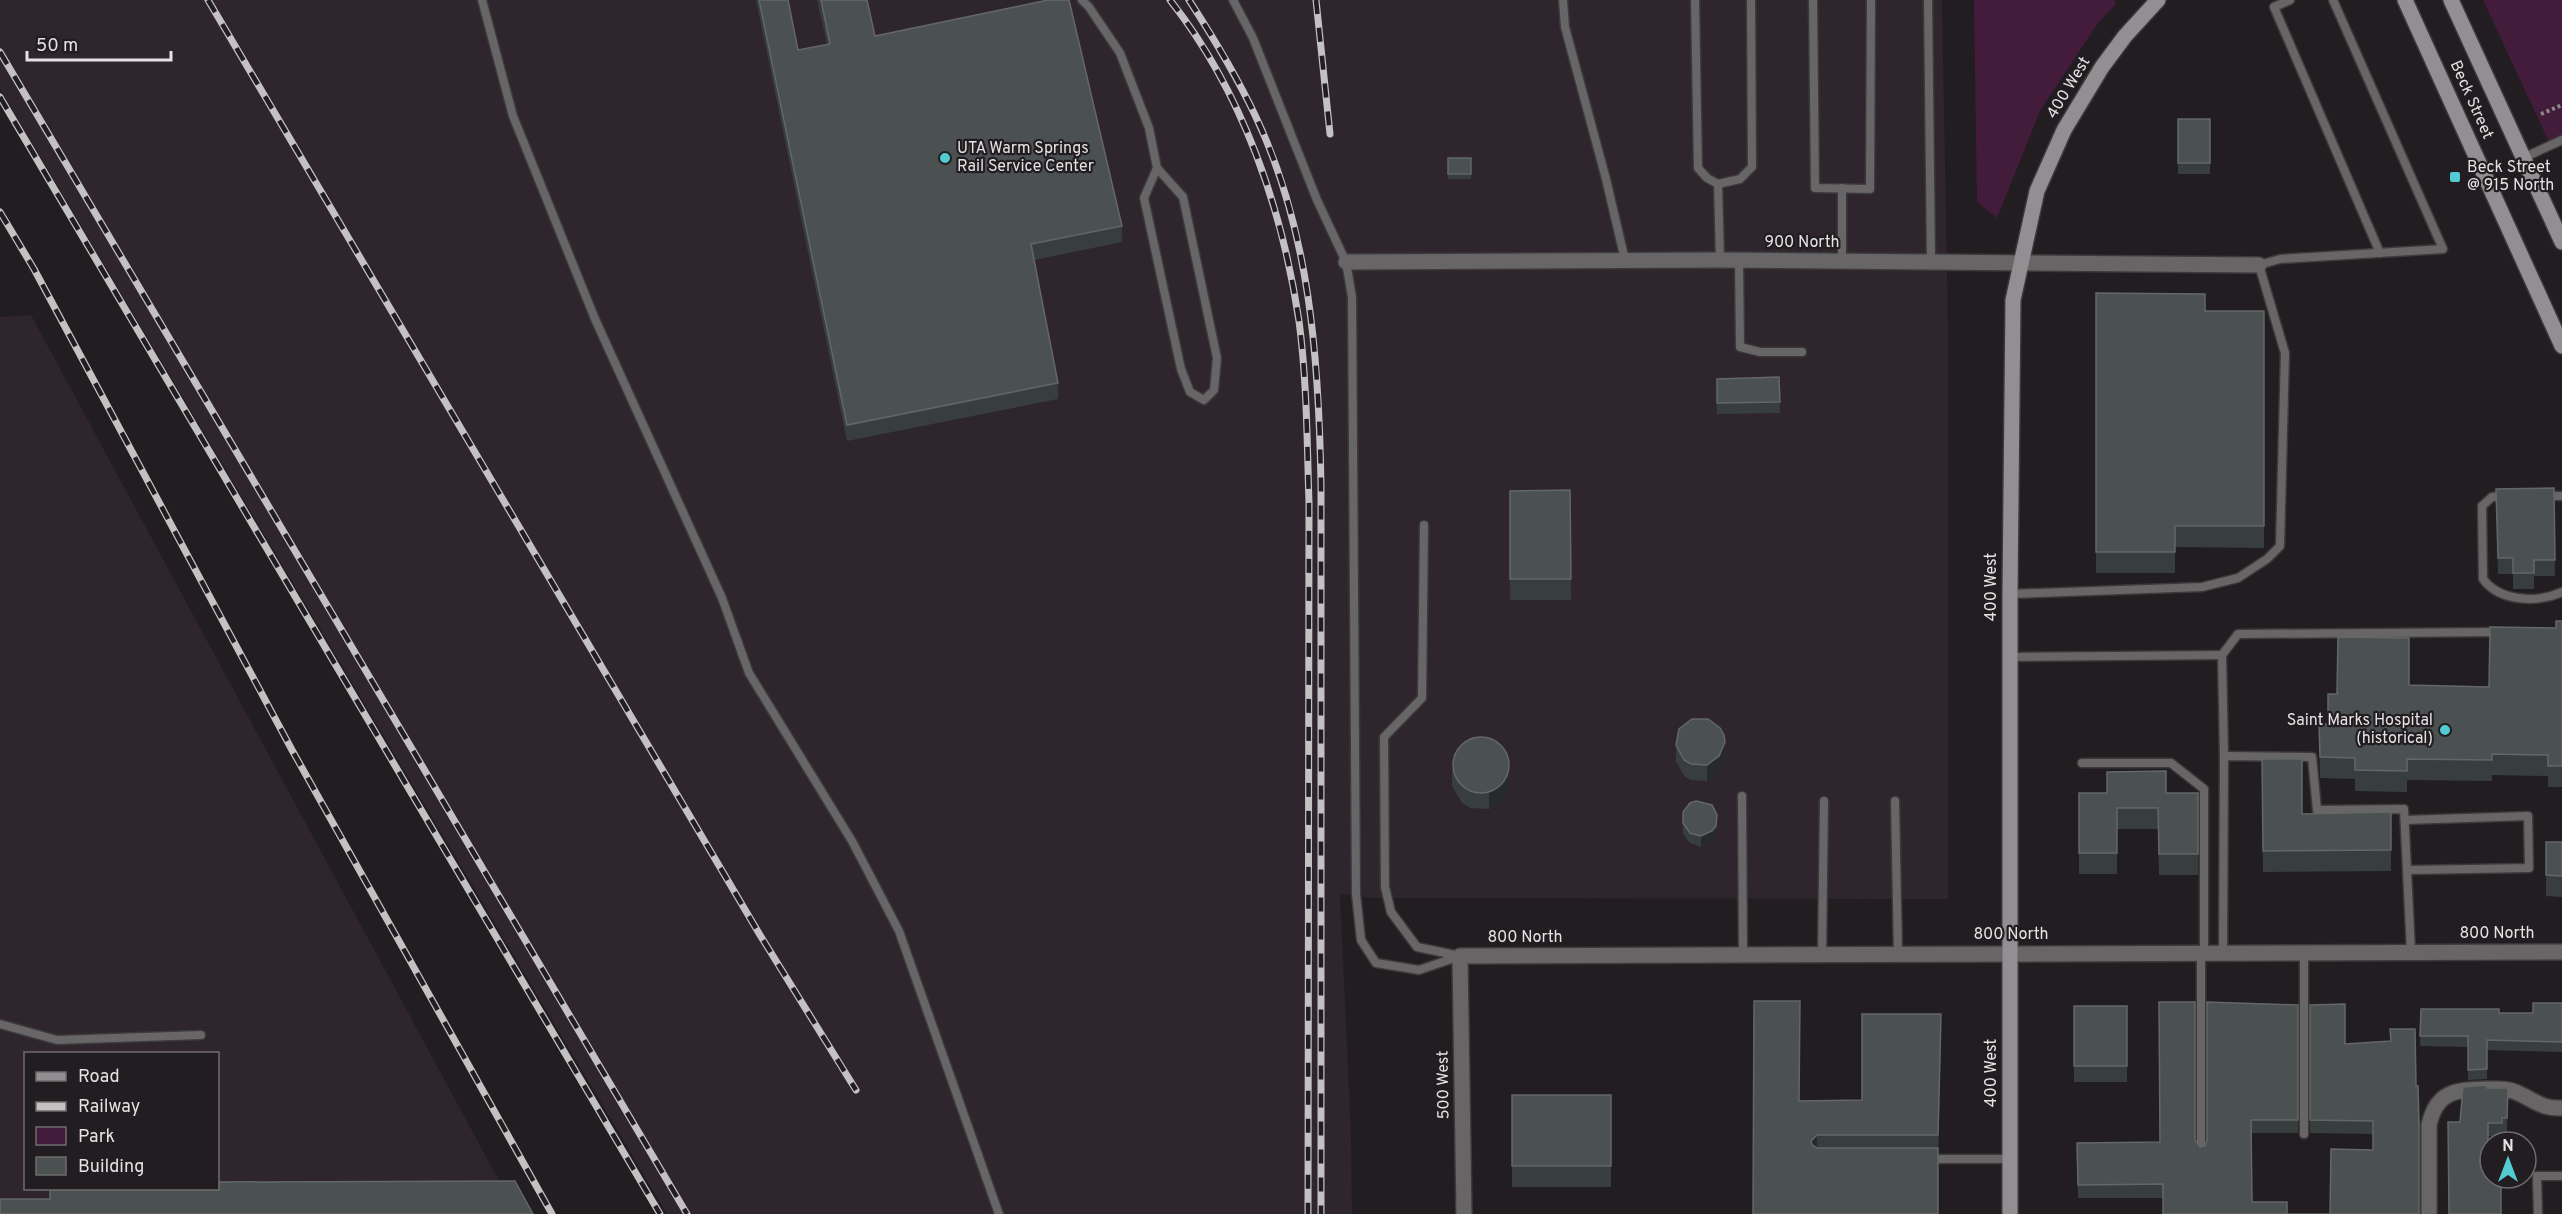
<svg xmlns="http://www.w3.org/2000/svg" width="2562" height="1214" font-family="Overpass,sans-serif">
	<rect width="100%" height="100%" fill="#211d20"/>
	<g fill="#2f252c" fill-rule="evenodd">
		<polygon points="0,0 1942,0 1948,325 1948,899 1373,898 1340,894 1351,1133 1352,1214 667,1214 0,89"/>
		<path d="M31,315l486,899h-517v-897zM26,1054h192v134h-192z"/>
	</g>
	<g fill="#431c3b">
		<polygon points="1974,0 2115,0 2115,5 2098,23 2040,111 1997,218 1977,202"/>
		<polygon points="2483,0 2562,0 2562,136 2549,142"/>
	</g>
	<g fill="none" stroke-linecap="round" stroke-linejoin="round">
		<g stroke="#3c393b" stroke-width="11">
			<g id="lane">
				<polyline points="482,0 513,116 595,319 722,598 749,673 852,841 899,931 999,1214"/>
				<polyline points="1082,0 1089,7 1120,53 1149,128 1157,168 1183,197 1217,358 1214,390 1204,400 1190,392 1181,369 1144,198 1157,168"/>
				<polyline points="1233,0 1253,38 1317,200 1346,262 1352,297 1356,894 1361,940 1376,963 1419,970 1460,956"/>
				<polyline points="1563,0 1565,27 1606,179 1625,260"/>
				<polyline points="1695,0 1698,168 1707,178 1718,184 1740,179 1752,167 1751,0"/>
				<polyline points="1813,0 1815,188 1870,189 1871,0"/>
				<polyline points="1928,0 1931,262"/>
				<polyline points="2290,0 2274,7 2380,253"/>
				<polyline points="2523,158 2562,140"/>
				<polyline points="1718,184 1720,260"/>
				<polyline points="1842,188 1842,262"/>
				<polyline points="1739,261 1740,347 1760,352 1802,352"/>
				<path d="M2508,496l-16,1 -10,9 1,73c17,23 55,24 79,13"/>
				<polyline points="2544,496 2562,496"/>
				<polyline points="1424,525 1422,698 1384,737 1385,887 1391,912 1417,947 1460,956"/>
				<polyline points="2010,594 2202,587 2238,578 2267,559 2280,546 2285,353 2259,265 2280,259 2443,249 2333,0"/>
				<polyline points="2010,657 2222,655"/>
				<polyline points="2224,756 2222,655 2238,634 2500,632"/>
				<polyline points="2082,763 2171,763 2204,789 2204,953"/>
				<polyline points="1742,796 1743,955"/>
				<polyline points="1895,801 1898,954"/>
				<polyline points="2405,820 2528,816 2529,868 2408,870"/>
				<polyline points="2201,953 2201,1154"/>
				<polyline points="2223,953 2224,756 2312,757 2317,810 2404,809 2411,952"/>
				<polyline points="2304,953 2304,1134"/>
				<polyline points="1822,954 1824,801"/>
				<polyline points="0,1024 57,1040 201,1035"/>
				<polyline points="1928,1159 2010,1159"/>
				<polyline points="2538,1214 2537,1176 2562,1176"/>
			</g>
		</g>
		<g stroke="#3c393b" stroke-width="18">
			<g id="street">
				<polyline points="1346,262 1720,260 2259,265"/>
				<polyline points="1464,1214 1460,956 2562,952"/>
				<path d="M2429,1214v-89c7,-33 27,-36 57,-36 11,0 22,-1 32,4 17,8 25,16 44,15"/>
			</g>
		</g>
		<g stroke="#3c393b" stroke-width="18">
			<g id="secondary">
				<polyline points="2405,0 2562,346"/>
				<polyline points="2451,0 2562,242"/>
				<polyline points="2010,1214 2010,594 2013,300 2037,191 2064,130 2102,67 2125,36 2158,0"/>
			</g>
		</g>
		<polyline stroke="#8c888b" stroke-width="4" stroke-dasharray="3 3" stroke-linecap="butt" points="2541,114 2562,105"/>
		<use href="#lane" stroke="#686567" stroke-width="8"/>
		<use href="#street" stroke="#686567" stroke-width="15"/>
		<use href="#secondary" stroke="#928e91" stroke-width="15"/>
		<g stroke="#c4c1c3" stroke-width="7">
			<g id="rail">
				<polyline points="208,0 760,935 856,1090"/>
				<path d="M1170,0c72,91 112,207 129,321 8,60 8,121 10,182l-1,711"/>
				<path d="M1189,0c24,37 47,75 66,115 55,115 64,245 66,370v729"/>
				<polyline points="1316,0 1330,134"/>
				<polyline points="0,52 687,1214"/>
				<polyline points="0,97 660,1214"/>
				<polyline points="0,212 34,269 292,750 552,1214"/>
			</g>
		</g>
		<use href="#rail" stroke="#211d20" stroke-width="4.5" stroke-dasharray="14" stroke-linecap="butt"/>
	</g>
	<g fill="#383e3e">
		<polygon points="756,0 788,0 798,50 827,44 817,0 867,0 875,36 1122,226 1122,242 1034,260 1058,383 1058,399 847,441"/>
		<rect x="2178" y="119" width="32" height="55"/>
		<rect x="1448" y="158" width="23" height="21"/>
		<polygon points="2096,293 2205,311 2264,311 2264,548 2175,547 2175,573 2096,573"/>
		<polygon points="1779,377 1780,413 1717,414 1717,379"/>
		<polygon points="2554,488 2555,576 2534,576 2534,589 2513,589 2513,574 2498,574 2496,489"/>
		<polygon points="1570,490 1571,600 1510,600 1510,491"/>
		<polygon points="2562,621 2562,787 2548,787 2548,776 2492,775 2492,781 2407,780 2407,792 2355,791 2355,779 2320,778 2319,724 2328,724 2337,694 2409,685 2489,687 2556,628"/>
		<polygon points="1676,745 1725,758 1719,772 1707,781 1691,780 1684,776 1676,761"/>
		<polygon points="2262,759 2302,814 2391,812 2391,871 2263,872"/>
		<polygon points="1452,770 1509,791 1498,806 1489,809 1470,808 1462,803 1452,786"/>
		<polygon points="2079,793 2198,793 2198,875 2159,875 2158,829 2117,829 2117,874 2079,874"/>
		<polygon points="1683,823 1717,826 1716,837 1712,842 1701,847 1690,843 1683,834"/>
		<polygon points="2546,842 2562,842 2562,897 2546,896"/>
		<polygon points="2562,1003 2562,1052 2487,1050 2487,1079 2468,1080 2468,1047 2420,1046 2421,1009 2499,1013 2533,1013"/>
		<polygon points="2298,1005 2298,1133 2252,1133 2252,1202 2287,1214 2330,1214 2373,1150 2373,1134 2310,1133 2310,1005 2345,1044 2416,1086 2419,1214 2163,1214 2163,1198 2078,1198 2077,1143 2160,1142 2195,1140 2200,1147 2205,1146"/>
		<rect x="2074" y="1006" width="53" height="76"/>
		<polygon points="1941,1032 1938,1165 1753,1214 1799,1101 1862,1100"/>
		<polygon points="2487,1088 2508,1088 2507,1132 2502,1132 2502,1137 2488,1136 2488,1153 2460,1122"/>
		<rect x="1512" y="1095" width="99" height="92"/>
	</g>
	<g fill="#272a2b">
		<polygon points="1725,742 1725,758 1719,772 1707,781 1707,765"/>
		<polygon points="1509,757 1509,791 1498,806 1489,809 1489,793"/>
		<polygon points="1717,815 1717,826 1716,837 1712,842 1701,847 1701,836"/>
		<polygon points="1817,1135 1817,1153 1811,1158 1811,1141"/>
	</g>
	<g fill="#4b5050" stroke="#636767" stroke-width="1.5">
		<polygon points="759,0 788,0 798,50 830,44 821,0 867,0 875,36 1048,0 1069,0 1122,226 1031,244 1058,383 847,425"/>
		<rect x="2178" y="119" width="32" height="44"/>
		<rect x="1448" y="158" width="23" height="16"/>
		<polygon points="2096,293 2205,294 2205,311 2264,311 2264,526 2175,526 2175,552 2096,552"/>
		<polygon points="1779,377 1780,402 1717,403 1717,379"/>
		<polygon points="2554,488 2555,560 2534,560 2534,573 2513,573 2513,558 2498,558 2496,489"/>
		<polygon points="1570,490 1571,579 1510,579 1510,491"/>
		<polygon points="2556,621 2562,621 2562,766 2548,766 2548,755 2492,754 2492,760 2407,759 2407,771 2355,770 2355,758 2320,757 2319,724 2328,724 2328,694 2337,694 2338,637 2409,638 2409,685 2489,687 2490,627 2556,628"/>
		<polygon points="1692,719 1708,719 1720,728 1724,735 1725,742 1719,756 1707,765 1691,764 1684,760 1676,745 1679,729"/>
		<circle cx="1481" cy="765" r="28"/>
		<polygon points="2262,759 2302,759 2302,814 2391,812 2391,850 2263,851"/>
		<polygon points="2166,771 2166,793 2198,793 2198,854 2159,854 2158,808 2117,808 2117,853 2079,853 2079,793 2107,793 2107,772"/>
		<polygon points="1696,801 1712,805 1717,815 1716,826 1712,831 1701,836 1690,833 1683,823 1683,812 1690,803"/>
		<polygon points="2546,842 2562,842 2562,876 2546,875"/>
		<polygon points="1754,1001 1800,1001 1799,1101 1862,1100 1862,1014 1941,1014 1938,1135 1817,1135 1811,1141 1812,1145 1817,1148 1938,1148 1938,1214 1753,1214"/>
		<polygon points="2159,1002 2195,1002 2195,1140 2200,1147 2205,1146 2207,1140 2207,1002 2298,1005 2298,1120 2251,1120 2252,1202 2287,1202 2287,1214 2330,1214 2331,1149 2373,1150 2373,1121 2310,1120 2310,1005 2345,1004 2345,1044 2391,1041 2390,1029 2415,1029 2416,1086 2418,1086 2419,1122 2419,1214 2163,1214 2163,1184 2078,1185 2077,1143 2160,1142"/>
		<polygon points="2533,1003 2562,1003 2562,1042 2487,1040 2487,1069 2468,1070 2468,1036 2420,1036 2421,1009 2499,1009 2499,1013 2533,1013"/>
		<rect x="2074" y="1006" width="53" height="60"/>
		<polygon points="2487,1085 2487,1088 2508,1088 2507,1118 2502,1118 2502,1123 2488,1123 2488,1153 2490,1153 2490,1178 2501,1178 2501,1214 2449,1214 2448,1122 2460,1122 2463,1087"/>
		<rect x="1512" y="1095" width="99" height="71"/>
		<polygon points="515,1181 533,1214 0,1214 0,1199 50,1199 50,1188 218,1188 218,1182"/>
	</g>
	<g fill="#52ccd1" stroke="#211d20" stroke-width="2">
		<circle cx="945" cy="158" r="6"/>
		<rect x="2449" y="171" width="12" height="12" rx="3"/>
		<circle cx="2445" cy="730" r="6"/>
	</g>
	<g text-anchor="middle" dominant-baseline="central" stroke-width="4.5" stroke-linejoin="round" paint-order="stroke">
		<g font-size="16" fill="#e5e2e4" stroke="#211d20">
			<text transform="translate(2069 88) rotate(-59)">400 West</text>
			<text transform="translate(2471 100) rotate(66)">Beck Street</text>
			<text x="1802" y="243">900 North</text>
			<text transform="translate(1992 587) rotate(-90)">400 West</text>
			<text x="2497" y="934">800 North</text>
			<text x="2011" y="935">800 North</text>
			<text x="1525" y="938">800 North</text>
			<text transform="translate(1992 1073) rotate(-90)">400 West</text>
			<text transform="translate(1444 1085) rotate(-91)">500 West</text>
		</g>
		<g font-size="16" fill="#e5e2e4" stroke="#211d20" text-anchor="start">
			<text x="957" y="149">UTA Warm Springs<tspan x="957" dy="18">Rail Service Center</tspan></text>
			<text x="2467" y="168">Beck Street<tspan x="2467" dy="18">@ 915 North</tspan></text>
			<text x="2433" y="721" text-anchor="end">Saint Marks Hospital<tspan x="2433" dy="18">(historical)</tspan></text>
		</g>
	</g>
	<rect x="24" y="1052" width="195" height="138" fill="#211d20" stroke="#6f6c6e" stroke-width="1.5"/>
	<rect x="36" y="1072" width="30" height="9" fill="#928e91" stroke="#6f6c6e" stroke-width="1.5"/>
	<text x="78" y="1082" font-size="18" fill="#e5e2e4">Road</text>
	<rect x="36" y="1102" width="30" height="9" fill="#c4c1c3" stroke="#6f6c6e" stroke-width="1.5"/>
	<text x="78" y="1112" font-size="18" fill="#e5e2e4">Railway</text>
	<rect x="36" y="1127" width="30" height="18" fill="#431c3b" stroke="#6f6c6e" stroke-width="1.5"/>
	<text x="78" y="1142" font-size="18" fill="#e5e2e4">Park</text>
	<rect x="36" y="1157" width="30" height="18" fill="#4b5050" stroke="#6f6c6e" stroke-width="1.5"/>
	<text x="78" y="1172" font-size="18" fill="#e5e2e4">Building</text>
	<g transform="translate(2508 1160)"><circle r="28" fill="#211d20" stroke="#6f6c6e" stroke-width="1.5"/>
	<path d="M0-4.5L10 22L0 15L-10 22Z" fill="#52ccd1"/>
	<text y="-9" font-size="16" font-weight="bold" text-anchor="middle" fill="#e5e2e4">N</text>
	</g>
	<path d="M27 51v9h144v-9" fill="none" stroke="#e5e2e4" stroke-width="3"/>
	<text x="36" y="51" font-size="18" fill="#e5e2e4" stroke="#211d20" stroke-width="4.5" paint-order="stroke">50 m</text>
</svg>
